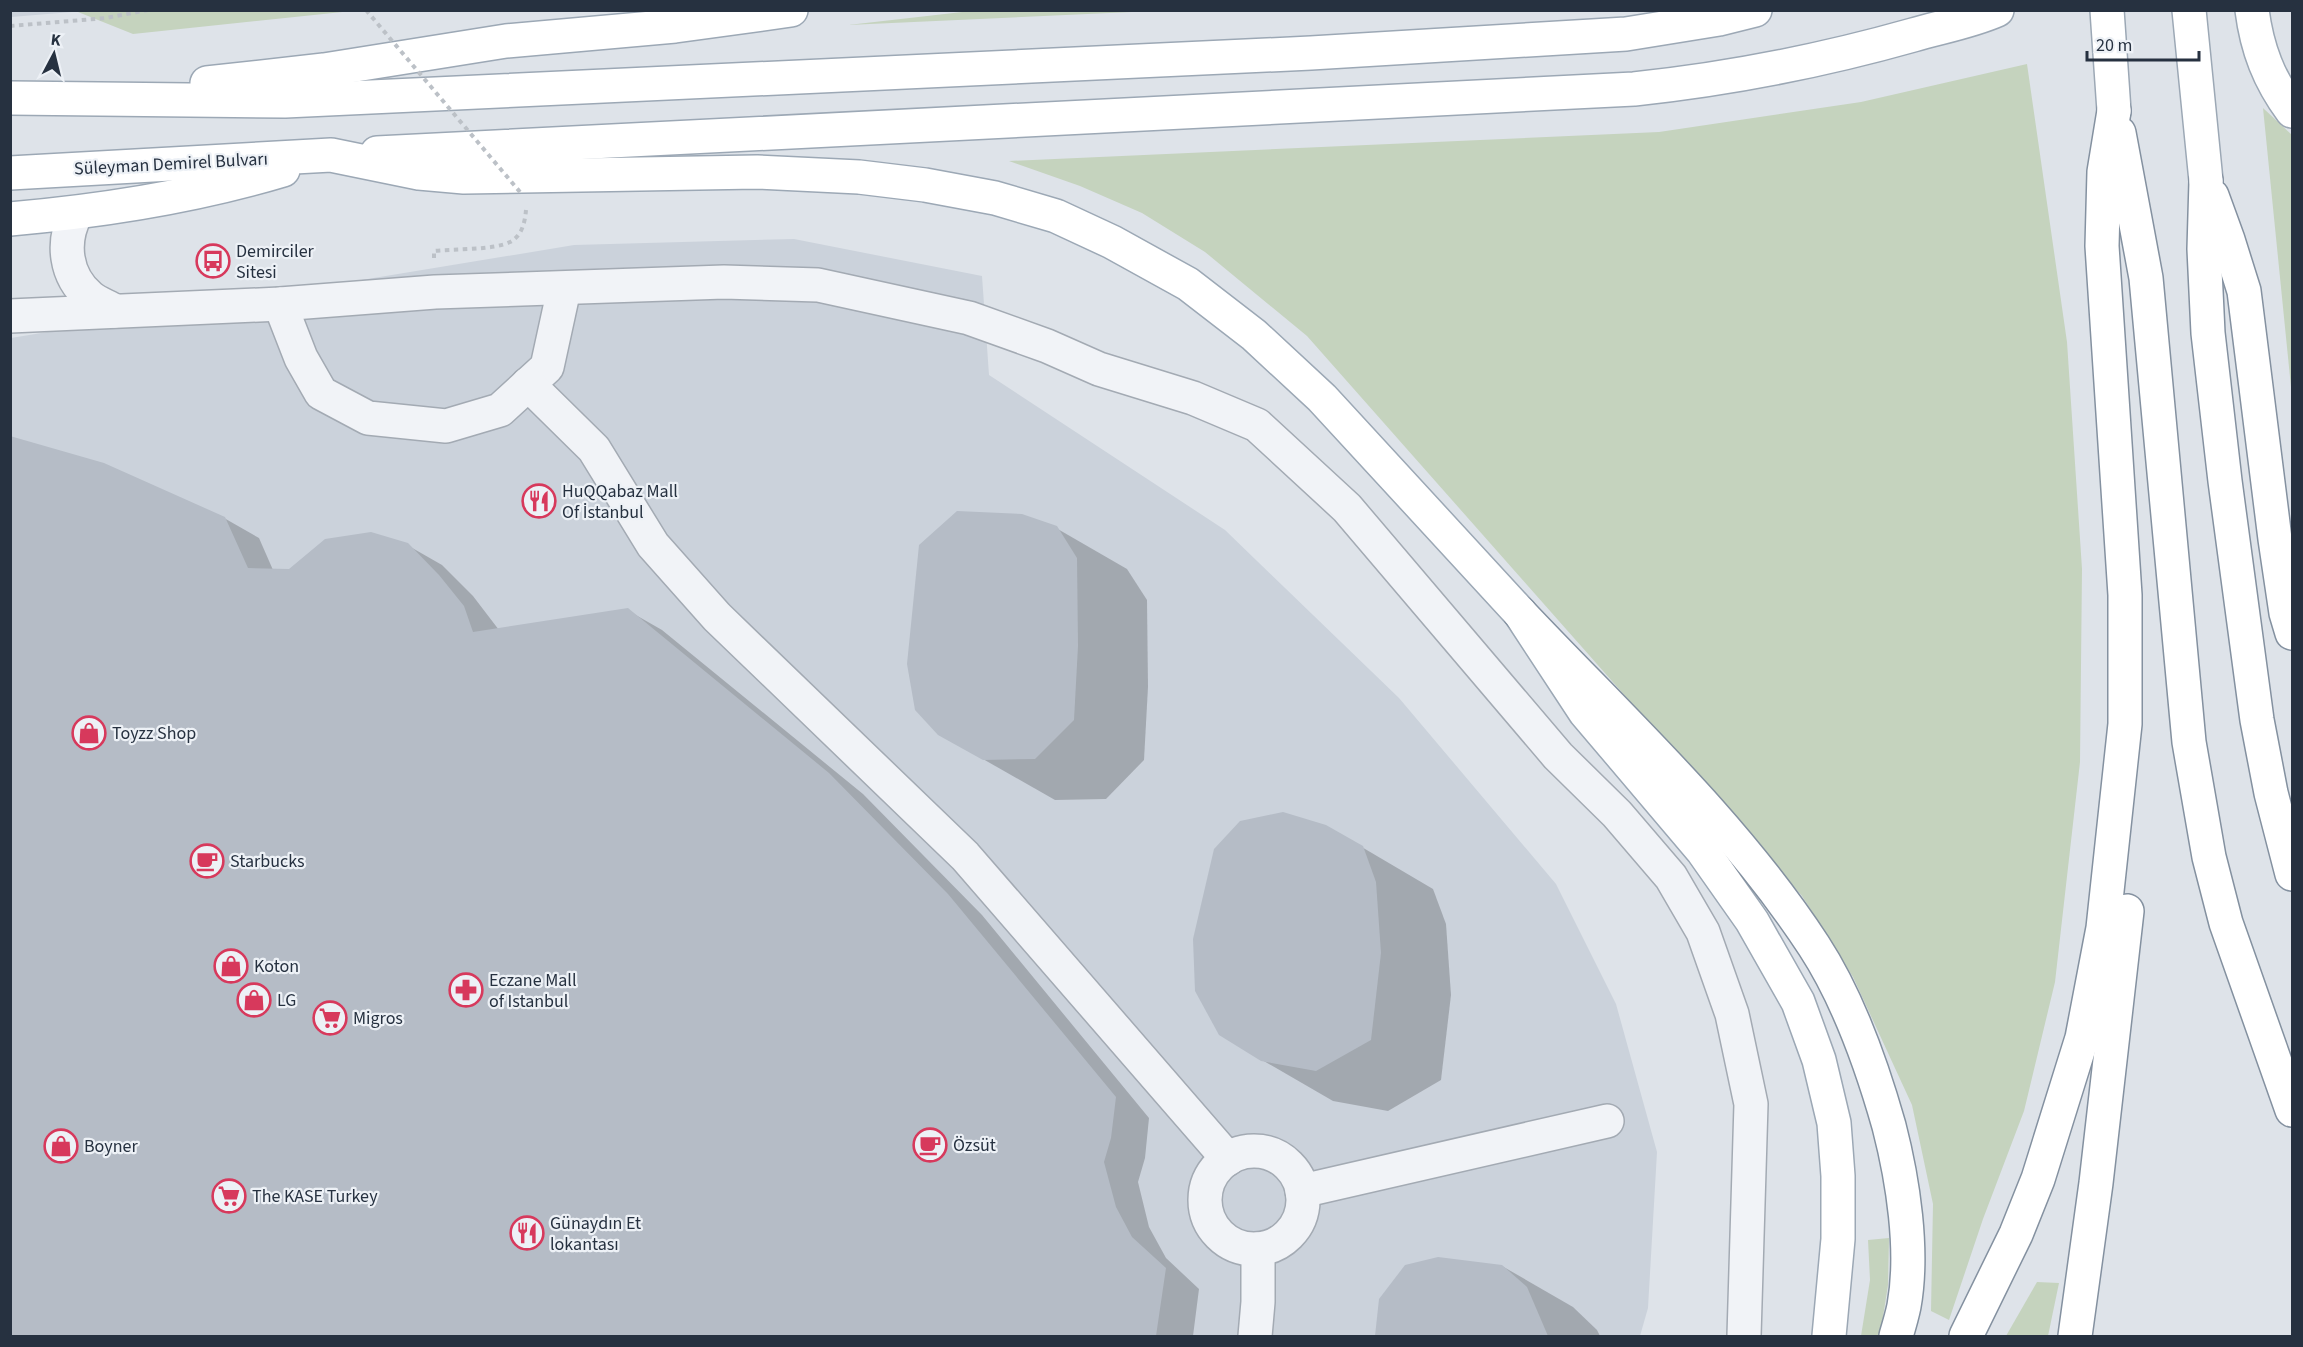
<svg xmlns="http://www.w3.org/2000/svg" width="2303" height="1347" font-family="'Source Sans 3',sans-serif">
	<rect width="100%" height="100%" fill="#dee3e9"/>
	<g fill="#cbd2db">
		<polygon points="11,11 84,11 11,17"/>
		<polygon points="794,239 982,276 989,375 1225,530 1399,698 1556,884 1616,1004 1657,1152 1648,1308 1640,1336 11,1336 11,338 574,245"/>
	</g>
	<g fill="#c5d3be">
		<polygon points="84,10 352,10 352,11 133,34 78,12"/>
		<polygon points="971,11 971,10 1154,11 848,25"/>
		<polygon points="2027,64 2067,342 2082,569 2080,762 2055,982 2024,1111 1983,1219 1949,1320 1931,1311 1933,1204 1912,1105 1853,977 1802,896 1307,336 1205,252 1142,213 1080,186 1009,161 1659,132 1861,102"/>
		<polygon points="2263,108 2292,135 2292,397"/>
		<polygon points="1889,1238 1888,1285 1880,1336 1861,1336 1870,1280 1868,1240"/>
		<polygon points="2037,1282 2059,1283 2048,1336 2006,1336"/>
	</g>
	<g fill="#0003">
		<polygon points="10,438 224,518 259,538 273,570 290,571 407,545 442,565 473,596 499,630 627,610 662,630 863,794 982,915 1149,1118 1145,1158 1138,1182 1149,1227 1166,1258 1199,1289 1193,1336 10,1336"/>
		<polygon points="1056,528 1127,569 1147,600 1148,687 1144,760 1106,799 1055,800 939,734"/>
		<polygon points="1326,826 1433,889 1446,924 1451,995 1441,1080 1388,1111 1333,1101 1262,1060"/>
		<polygon points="1502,1266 1573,1307 1597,1330 1600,1336 1377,1336 1380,1299"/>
	</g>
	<g fill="#b5bcc6">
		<polygon points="10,436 104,463 225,517 248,568 289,569 325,539 371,532 408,543 439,575 464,606 473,632 628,608 829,773 948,894 1116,1097 1111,1138 1104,1162 1116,1207 1132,1237 1166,1268 1156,1336 10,1336"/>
		<polygon points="957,511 1022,514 1057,526 1077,558 1078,646 1074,720 1035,759 983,760 938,735 915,710 907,664 919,545"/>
		<polygon points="1283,812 1326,825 1363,846 1376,882 1381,953 1371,1040 1316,1071 1261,1061 1219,1035 1195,991 1193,939 1214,849 1240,821"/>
		<polygon points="1438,1257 1502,1265 1527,1287 1548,1336 1375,1336 1379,1299 1405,1265"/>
	</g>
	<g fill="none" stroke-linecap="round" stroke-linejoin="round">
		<g stroke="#a3aab3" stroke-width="36">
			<g id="minor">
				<path d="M76,214c-15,28 -11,62 14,83 7,6 17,9 25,14"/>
				<polyline points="280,304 301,358 321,393 368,418 446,426 500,410 547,367 564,289"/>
				<polyline points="10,316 280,304 435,292 724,282 818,285 969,318 1047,346 1099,369 1193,398 1257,425 1347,508 1558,756 1617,814 1671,877 1703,932 1732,1014 1751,1104 1744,1336"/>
				<polyline points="528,384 594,449 653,545 717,617 965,856 1228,1159"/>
				<circle cx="1254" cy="1200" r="49"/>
				<polyline points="1302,1191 1607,1121"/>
				<polyline points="1255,1336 1258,1302 1258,1249"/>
			</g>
		</g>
		<g stroke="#9ca8b5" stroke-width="36">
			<g id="major">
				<polyline points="2107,10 2114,111"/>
				<polyline points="2189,10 2206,181"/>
				<path d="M2252,10c5,39 17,70 40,101"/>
				<polyline points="207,83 324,70 506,41 675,26 791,10"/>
				<polyline points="10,98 285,101 1311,53 1626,34 1719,19 1755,10"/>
				<path d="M377,153l1257,-64c95,-10 187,-28 279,-54 27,-8 57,-13 84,-25"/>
				<polyline points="10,173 331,155 419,173 464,177 757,172 859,177 925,185 995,198 1056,216 1112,242 1188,284 1254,335 1322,398 1520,613 1585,712 1702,850 1752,921 1798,1002 1819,1060 1834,1123 1838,1176 1838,1239 1829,1336"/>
				<path d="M10,219c93,-8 183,-22 273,-49"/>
			</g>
		</g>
		<g stroke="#8491a0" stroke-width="36">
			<g id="highway">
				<polyline points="2119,133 2146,278 2189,742 2209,857 2226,923 2292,1110"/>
				<polyline points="2206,181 2204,249 2208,333 2225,481 2257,720 2271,793 2292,874"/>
				<polyline points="2212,196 2228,240 2244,291 2275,539 2286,613 2292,633"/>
				<path d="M1520,613c101,107 213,209 294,333 34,52 58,120 75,180 14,54 25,125 15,180 -2,10 -5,20 -8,30"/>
				<polyline points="1966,1336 2016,1234 2038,1179 2082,1038 2103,928 2125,724 2125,595 2102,246 2104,172 2114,111"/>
				<polyline points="2075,1336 2096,1183 2127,911"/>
			</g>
		</g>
		<g stroke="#bcc1c7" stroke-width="4" stroke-dasharray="4.5 4.5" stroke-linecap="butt">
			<polyline points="10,26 106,18 148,10"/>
			<path d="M434,258v-7c18,-2 61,-1 76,-9 12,-6 15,-20 16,-32"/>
		</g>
		<use href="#minor" stroke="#f1f3f7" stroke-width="33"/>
		<use href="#major" stroke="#fff" stroke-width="33"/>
		<use href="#highway" stroke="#fff" stroke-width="33"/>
		<polyline stroke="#bcc1c7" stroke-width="4" stroke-dasharray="4.5 4.5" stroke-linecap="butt" points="366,10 520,192"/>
	</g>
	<defs>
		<g id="bus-ring" transform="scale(1.725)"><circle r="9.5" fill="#edf1f6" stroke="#d7395c" stroke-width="1.5"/><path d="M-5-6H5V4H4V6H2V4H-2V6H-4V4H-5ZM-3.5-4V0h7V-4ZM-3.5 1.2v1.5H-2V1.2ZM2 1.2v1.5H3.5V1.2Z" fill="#d7395c"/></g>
		<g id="restaurant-ring" transform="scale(1.725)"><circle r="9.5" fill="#edf1f6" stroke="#d7395c" stroke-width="1.5"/><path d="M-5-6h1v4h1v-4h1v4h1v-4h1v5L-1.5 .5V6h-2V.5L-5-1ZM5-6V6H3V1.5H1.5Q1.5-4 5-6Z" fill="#d7395c"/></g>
		<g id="shop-ring" transform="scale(1.725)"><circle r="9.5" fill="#edf1f6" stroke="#d7395c" stroke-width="1.5"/><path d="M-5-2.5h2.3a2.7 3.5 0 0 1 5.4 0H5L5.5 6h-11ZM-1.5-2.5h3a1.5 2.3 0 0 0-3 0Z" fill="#d7395c"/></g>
		<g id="cafe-ring" transform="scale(1.725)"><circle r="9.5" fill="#edf1f6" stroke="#d7395c" stroke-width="1.5"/><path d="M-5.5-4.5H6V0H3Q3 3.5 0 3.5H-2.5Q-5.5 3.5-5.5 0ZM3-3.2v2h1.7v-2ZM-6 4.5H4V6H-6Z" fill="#d7395c"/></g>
		<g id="pharmacy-ring" transform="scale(1.725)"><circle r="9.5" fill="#edf1f6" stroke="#d7395c" stroke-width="1.5"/><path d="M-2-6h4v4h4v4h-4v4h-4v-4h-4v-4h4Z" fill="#d7395c"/></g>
		<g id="supermarket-ring" transform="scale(1.725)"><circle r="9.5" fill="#edf1f6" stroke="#d7395c" stroke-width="1.5"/><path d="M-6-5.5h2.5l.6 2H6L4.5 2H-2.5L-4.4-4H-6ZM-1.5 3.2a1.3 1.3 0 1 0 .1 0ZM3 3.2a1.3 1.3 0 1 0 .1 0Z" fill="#d7395c"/></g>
	</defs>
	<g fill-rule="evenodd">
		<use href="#bus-ring" x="213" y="261"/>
		<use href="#restaurant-ring" x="539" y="501"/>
		<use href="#shop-ring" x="89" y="733"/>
		<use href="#cafe-ring" x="207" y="861"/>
		<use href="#shop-ring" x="231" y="966"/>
		<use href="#pharmacy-ring" x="466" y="990"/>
		<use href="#shop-ring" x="254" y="1000"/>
		<use href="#supermarket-ring" x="330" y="1018"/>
		<use href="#cafe-ring" x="930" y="1145"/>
		<use href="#shop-ring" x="61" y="1146"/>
		<use href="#supermarket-ring" x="229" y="1196"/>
		<use href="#restaurant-ring" x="527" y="1233"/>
	</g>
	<g text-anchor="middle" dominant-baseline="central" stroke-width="4.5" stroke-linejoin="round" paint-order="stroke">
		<g font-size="18" fill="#263140" stroke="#edf1f6">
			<text transform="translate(171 164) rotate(-3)">Süleyman Demirel Bulvarı</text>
		</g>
		<g font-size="18" fill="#263140" stroke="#edf1f6" text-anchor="start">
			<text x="236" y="251">Demirciler<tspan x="236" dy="21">Sitesi</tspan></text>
			<text x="562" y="491">HuQQabaz Mall<tspan x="562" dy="21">Of İstanbul</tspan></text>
			<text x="112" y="733">Toyzz Shop</text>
			<text x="230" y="861">Starbucks</text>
			<text x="254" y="966">Koton</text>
			<text x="489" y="980">Eczane Mall<tspan x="489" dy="21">of Istanbul</tspan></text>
			<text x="277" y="1000">LG</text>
			<text x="353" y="1018">Migros</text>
			<text x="953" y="1145">Özsüt</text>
			<text x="84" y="1146">Boyner</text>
			<text x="252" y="1196">The KASE Turkey</text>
			<text x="550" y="1223">Günaydın Et<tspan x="550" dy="21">lokantası</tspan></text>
		</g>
	</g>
	<rect width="2303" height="1347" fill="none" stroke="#263140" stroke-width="24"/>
	<g transform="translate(54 54) rotate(7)" stroke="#edf1f6" stroke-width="4.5" paint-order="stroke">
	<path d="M0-4.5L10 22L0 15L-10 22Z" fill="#263140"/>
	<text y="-9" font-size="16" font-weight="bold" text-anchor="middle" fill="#263140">K</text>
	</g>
	<path d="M2087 51v9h112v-9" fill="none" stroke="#263140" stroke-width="3"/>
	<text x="2096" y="51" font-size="18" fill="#263140" stroke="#edf1f6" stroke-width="4.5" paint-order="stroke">20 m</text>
</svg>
